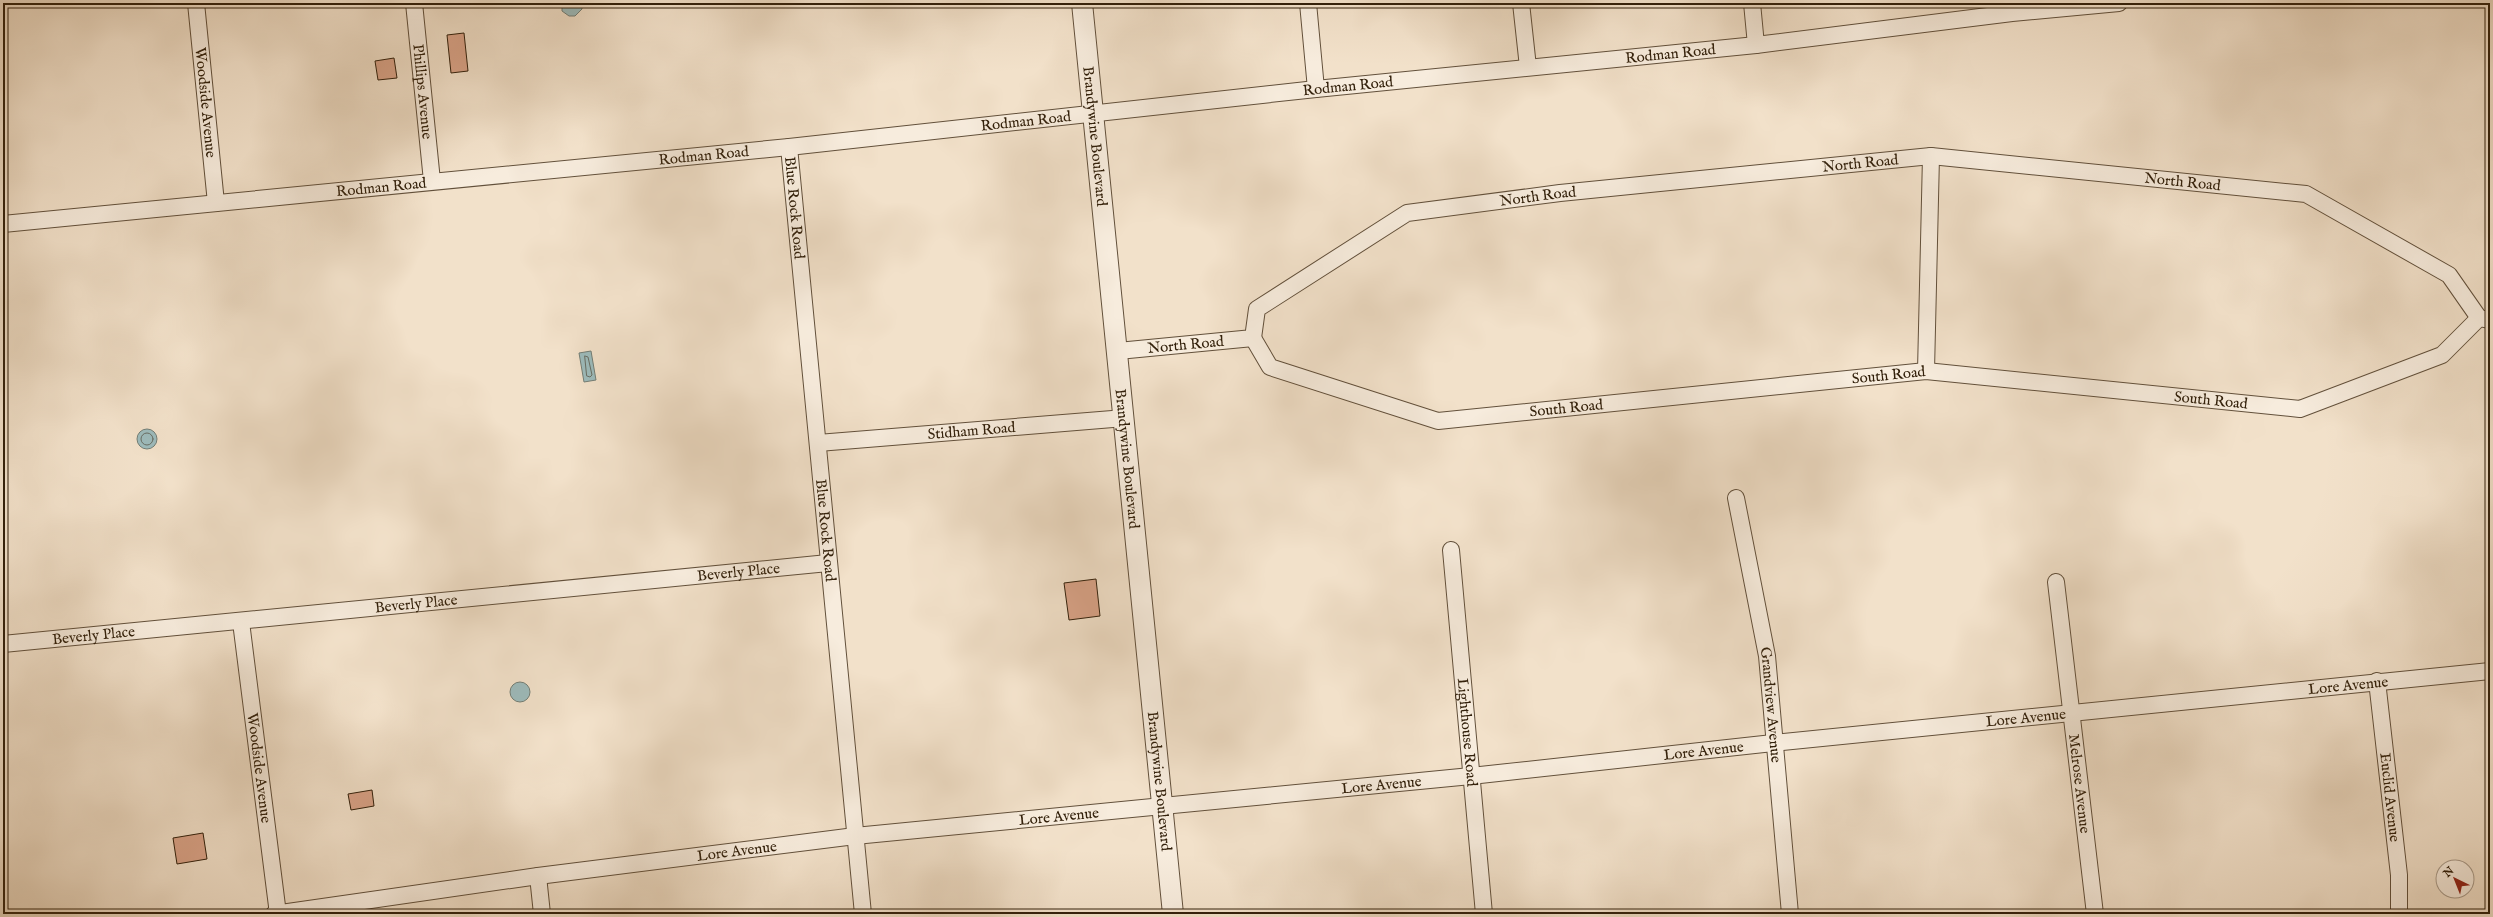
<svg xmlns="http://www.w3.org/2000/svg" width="2493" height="917" font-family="'IM FELL English',serif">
	<rect width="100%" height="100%" fill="#f2e1ca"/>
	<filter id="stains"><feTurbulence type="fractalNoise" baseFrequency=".005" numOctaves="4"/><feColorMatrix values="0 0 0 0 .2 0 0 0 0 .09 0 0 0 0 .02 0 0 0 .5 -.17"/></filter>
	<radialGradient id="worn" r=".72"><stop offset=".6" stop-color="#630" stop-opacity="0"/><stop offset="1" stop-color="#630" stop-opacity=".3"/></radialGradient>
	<g fill="#9dbcbd" stroke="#727e76">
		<polygon points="562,3 582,3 582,9 575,16 569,16 562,11"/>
		<polygon points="591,351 596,380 584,382 579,353"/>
		<circle cx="147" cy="439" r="10"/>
		<circle cx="520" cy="692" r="10"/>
	</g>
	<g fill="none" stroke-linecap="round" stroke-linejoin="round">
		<g stroke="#686e64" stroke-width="1">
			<polygon points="585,356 588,357 592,375 590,377 587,376"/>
			<circle cx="147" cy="439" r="6"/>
		</g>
	</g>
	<g fill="#d9a388" stroke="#32200b">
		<polygon points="464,33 468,71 451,73 447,35"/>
		<polygon points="394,58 397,78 378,80 375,61"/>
		<polygon points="1096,579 1100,616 1069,620 1064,583"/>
		<polygon points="372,790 374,806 351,810 348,794"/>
		<polygon points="203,833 207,859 177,864 173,838"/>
	</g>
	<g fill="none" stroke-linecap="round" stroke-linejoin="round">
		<g stroke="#62503b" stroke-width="18">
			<g id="minor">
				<path id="s1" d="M196,3l20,200"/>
				<path id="s2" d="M414,3l18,178"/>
				<polyline points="1308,3 1316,89"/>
				<polyline points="1521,3 1528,67"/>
				<polyline points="1752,3 1756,45"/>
				<path id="s3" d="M789,147l74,767"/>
				<path id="s4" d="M3,224l786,-77 527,-58 440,-44 256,-32 107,-10"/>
				<path id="s5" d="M1253,338l17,29 168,54 488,-50 374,38 142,-54 37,-37 10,2"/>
				<path id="s6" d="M1118,351l135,-13 4,-29 150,-96 153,-20 371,-37 375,38 143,81 30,43"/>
				<polyline points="1926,371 1931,156"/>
				<path id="s7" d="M818,443l307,-25"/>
				<path id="s8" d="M1736,498l31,158 23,258"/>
				<path id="s9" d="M1451,550l33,364"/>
				<path id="s10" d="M2056,582l39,332"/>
				<path id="s11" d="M241,622l37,292"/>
				<path id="s12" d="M3,644l825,-81"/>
				<path id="s13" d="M2377,681l22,194v39"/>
				<polyline points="538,876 542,914"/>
				<path id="s14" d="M274,914l264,-38 317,-40 616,-60 302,-33 717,-72"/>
			</g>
		</g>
		<g stroke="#62503b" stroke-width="22">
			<g id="tertiary">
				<path id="s15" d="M1082,3l91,911"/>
			</g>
		</g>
		<use href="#minor" stroke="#f7ecdd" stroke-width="16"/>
		<use href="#tertiary" stroke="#f7ecdd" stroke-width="20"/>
	</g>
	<g text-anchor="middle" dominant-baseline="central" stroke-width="4" stroke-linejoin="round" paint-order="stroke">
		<g font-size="15" fill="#32200b" stroke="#f7ecdd">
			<text stroke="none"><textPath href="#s4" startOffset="1676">Rodman Road</textPath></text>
			<text stroke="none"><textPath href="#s4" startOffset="1352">Rodman Road</textPath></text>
			<text stroke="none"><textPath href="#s2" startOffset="89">Phillips Avenue</textPath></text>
			<text stroke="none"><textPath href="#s1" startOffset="100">Woodside Avenue</textPath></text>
			<text stroke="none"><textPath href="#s4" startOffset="1028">Rodman Road</textPath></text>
			<text stroke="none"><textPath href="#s15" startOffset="134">Brandywine Boulevard</textPath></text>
			<text stroke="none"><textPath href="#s4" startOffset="704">Rodman Road</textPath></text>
			<text stroke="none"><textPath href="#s6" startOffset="799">North Road</textPath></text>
			<text stroke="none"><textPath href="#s6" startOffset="1123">North Road</textPath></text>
			<text stroke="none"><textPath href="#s4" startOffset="380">Rodman Road</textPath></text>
			<text stroke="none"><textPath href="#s6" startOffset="475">North Road</textPath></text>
			<text stroke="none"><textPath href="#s3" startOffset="61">Blue Rock Road</textPath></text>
			<text stroke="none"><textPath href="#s6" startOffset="68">North Road</textPath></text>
			<text stroke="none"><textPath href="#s5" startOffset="663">South Road</textPath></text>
			<text stroke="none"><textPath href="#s5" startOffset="987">South Road</textPath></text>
			<text stroke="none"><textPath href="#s5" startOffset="339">South Road</textPath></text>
			<text stroke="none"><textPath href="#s7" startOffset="154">Stidham Road</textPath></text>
			<text stroke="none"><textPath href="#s15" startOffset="458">Brandywine Boulevard</textPath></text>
			<text stroke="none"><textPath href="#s3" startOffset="385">Blue Rock Road</textPath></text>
			<text stroke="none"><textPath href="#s12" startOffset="739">Beverly Place</textPath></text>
			<text stroke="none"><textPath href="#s12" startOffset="415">Beverly Place</textPath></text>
			<text stroke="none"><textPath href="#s12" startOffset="91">Beverly Place</textPath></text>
			<text stroke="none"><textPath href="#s14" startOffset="2087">Lore Avenue</textPath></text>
			<text stroke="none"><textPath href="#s8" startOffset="210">Grandview Avenue</textPath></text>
			<text stroke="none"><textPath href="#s14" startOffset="1763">Lore Avenue</textPath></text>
			<text stroke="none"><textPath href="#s9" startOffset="183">Lighthouse Road</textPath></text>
			<text stroke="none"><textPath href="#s14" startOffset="1439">Lore Avenue</textPath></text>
			<text stroke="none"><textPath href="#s11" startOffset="147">Woodside Avenue</textPath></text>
			<text stroke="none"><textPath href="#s15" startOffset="782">Brandywine Boulevard</textPath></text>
			<text stroke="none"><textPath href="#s10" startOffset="203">Melrose Avenue</textPath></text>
			<text stroke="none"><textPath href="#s14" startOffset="1115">Lore Avenue</textPath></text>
			<text stroke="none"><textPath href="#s13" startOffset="117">Euclid Avenue</textPath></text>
			<text stroke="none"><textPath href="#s14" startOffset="791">Lore Avenue</textPath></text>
			<text stroke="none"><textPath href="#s14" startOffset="467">Lore Avenue</textPath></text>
		</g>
	</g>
	<rect width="2493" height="917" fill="none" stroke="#f2e1ca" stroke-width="16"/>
	<rect x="4" y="4" width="2485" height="909" fill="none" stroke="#32200b" stroke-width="2"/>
	<rect x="8" y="8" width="2477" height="901" fill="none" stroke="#32200b"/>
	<g transform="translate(2455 879) rotate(317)"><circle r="19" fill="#f7ecdd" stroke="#a89a89"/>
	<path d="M0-3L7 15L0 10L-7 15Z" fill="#8f2418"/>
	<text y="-6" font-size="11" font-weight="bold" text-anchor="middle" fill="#32200b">N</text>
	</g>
	<rect width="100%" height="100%" filter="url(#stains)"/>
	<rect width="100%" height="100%" fill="url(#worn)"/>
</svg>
